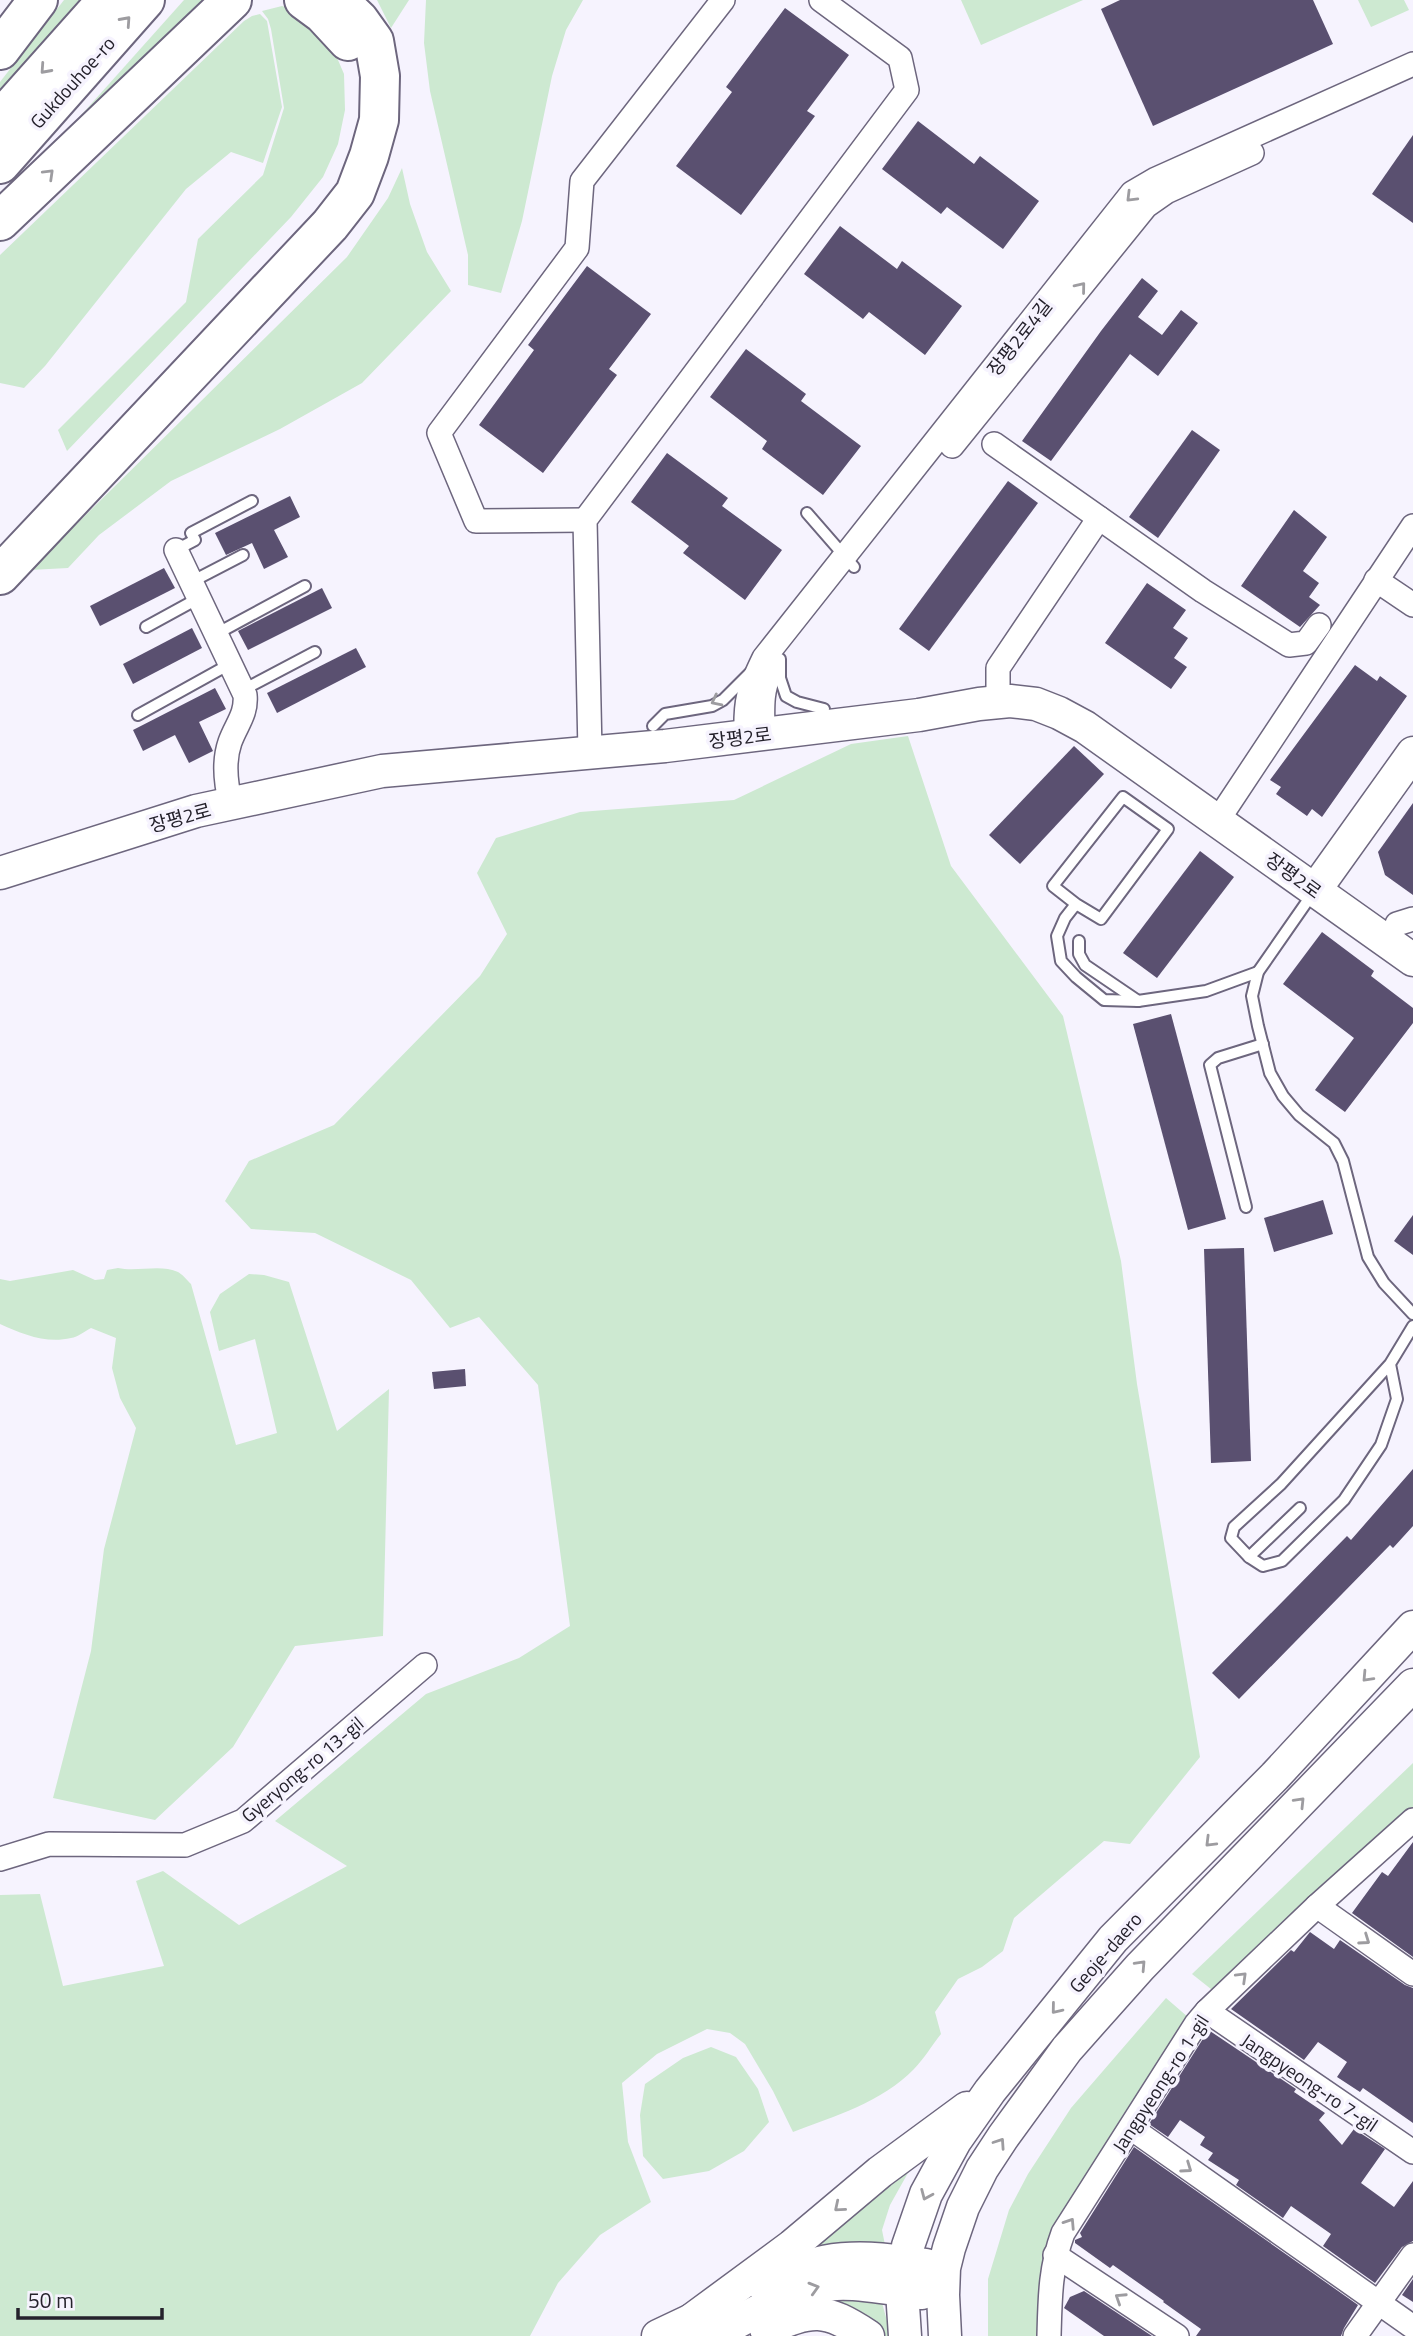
<svg xmlns="http://www.w3.org/2000/svg" width="1413" height="2336" font-family="'Titillium Web','Noto Sans KR',sans-serif">
	<rect width="100%" height="100%" fill="#f6f3fe"/>
	<g fill="#cde9d1">
		<polygon points="64,0 92,0 0,103 0,82"/>
		<polygon points="184,0 220,0 0,206"/>
		<polygon points="377,0 409,0 391,28"/>
		<polygon points="426,0 583,0 566,30 552,76 522,221 501,293 468,285 468,255 430,91 424,43"/>
		<polygon points="961,0 1083,0 981,45"/>
		<polygon points="1358,0 1404,0 1409,10 1371,27"/>
		<polygon points="282,6 303,13 329,39 344,74 345,110 338,144 323,177 291,217 67,451 58,430 186,302 198,239 263,175 284,108 271,29 268,19 262,11"/>
		<polygon points="260,14 267,21 282,107 263,163 231,152 186,189 45,366 24,388 0,383 0,255 244,21 252,16"/>
		<polygon points="402,168 410,204 427,252 451,291 362,383 280,429 171,481 99,535 68,568 30,570 347,257 388,198"/>
		<path d="M908,736l43,130 112,150 58,245 16,123 63,373 -70,87 -26,-3 -90,77 -11,33 -21,16 -24,12 -23,33 6,22c-9,11 -17,25 -27,35 -32,33 -79,47 -121,63l-20,-41 -28,-47 -15,-11 -23,-4 -50,25 -35,29 6,59 23,60 -51,33 -42,48 -28,53h-530v-441l40,-1 23,92 101,-20 -28,-85 27,-10 76,54 108,-59 -72,-45 151,-127 93,-36 51,-32 -32,-241 -59,-68 -29,11 -39,-48 -96,-47 -64,-4 -26,-28 24,-40 85,-36 146,-149 27,-42 -30,-61 19,-35 84,-26 154,-12 117,-56z"/>
		<path d="M118,1268c19,4 43,-4 60,4 4,2 9,8 13,12l45,161 41,-12 -22,-94 -36,12 -9,-39 10,-18 29,-20 15,1 25,7 48,149 52,-42 -6,247 -88,10 -62,101 -78,73 -102,-22 38,-147 13,-102 32,-121 -16,-30 -8,-30 4,-30 -25,-10c-6,3 -13,9 -20,10 -25,6 -49,-4 -71,-14v-45l10,2 63,-11 22,10 9,-1 3,-9z"/>
		<polygon points="1413,1763 1413,1820 1221,1997 1192,1974"/>
		<polygon points="1166,1998 1196,2024 1063,2233 1049,2336 988,2336 988,2279 1009,2210 1028,2174 1071,2108"/>
		<polygon points="711,2047 736,2057 758,2089 769,2122 744,2151 709,2171 663,2179 643,2156 640,2115 645,2084 683,2058"/>
		<polygon points="918,2155 890,2205 882,2230 886,2250 804,2250"/>
		<polygon points="823,2295 881,2299 891,2336 885,2336"/>
	</g>
	<g fill="#5a5070">
		<polygon points="1120,0 1313,0 1333,44 1153,126 1101,9"/>
		<polygon points="785,8 849,55 807,111 815,116 741,215 676,166 732,92 726,87"/>
		<polygon points="918,121 974,164 980,156 1039,201 1003,249 947,207 941,214 882,169"/>
		<polygon points="1413,135 1413,223 1372,194"/>
		<polygon points="840,226 897,269 902,261 962,306 925,355 869,312 863,319 804,274"/>
		<polygon points="587,266 651,314 609,369 617,375 543,473 479,425 534,350 528,345"/>
		<polygon points="1142,278 1158,291 1138,317 1162,335 1181,310 1198,323 1158,376 1130,354 1051,461 1022,441 1101,331"/>
		<polygon points="746,349 806,394 801,401 861,446 823,495 762,449 767,441 710,397"/>
		<polygon points="1192,430 1220,450 1158,538 1129,517"/>
		<polygon points="667,453 728,498 722,506 782,550 745,600 683,553 689,546 631,502"/>
		<polygon points="1008,481 1038,503 929,651 899,629"/>
		<polygon points="290,496 300,517 274,530 288,557 264,569 252,543 226,555 215,533"/>
		<polygon points="1294,510 1327,537 1303,571 1319,583 1309,597 1320,605 1300,627 1241,586"/>
		<polygon points="164,568 175,588 100,626 90,606"/>
		<polygon points="1147,583 1186,610 1173,628 1188,638 1174,658 1187,667 1171,689 1105,643"/>
		<polygon points="322,588 332,608 248,650 238,631"/>
		<polygon points="192,628 202,648 133,684 123,664"/>
		<polygon points="356,648 366,667 277,713 267,693"/>
		<polygon points="1355,665 1377,681 1380,676 1407,696 1322,817 1312,809 1307,816 1276,794 1281,787 1270,780"/>
		<polygon points="215,688 226,709 199,722 213,751 189,763 175,735 143,751 133,730"/>
		<polygon points="1074,746 1104,774 1020,864 989,835"/>
		<polygon points="1413,803 1413,895 1385,875 1378,852"/>
		<polygon points="1200,851 1234,877 1157,978 1123,953"/>
		<polygon points="1322,932 1374,971 1371,976 1413,1008 1413,1023 1345,1112 1315,1090 1354,1038 1283,984"/>
		<polygon points="1171,1014 1226,1219 1188,1230 1133,1024"/>
		<polygon points="1323,1200 1333,1234 1274,1252 1264,1218"/>
		<polygon points="1413,1215 1413,1255 1394,1241"/>
		<polygon points="1244,1248 1251,1461 1211,1463 1204,1249"/>
		<polygon points="465,1369 466,1386 434,1389 432,1372"/>
		<polygon points="1413,1469 1413,1526 1393,1548 1390,1545 1239,1699 1212,1673 1347,1536 1351,1540"/>
		<polygon points="1413,1842 1413,1957 1352,1913 1382,1872 1388,1876"/>
		<polygon points="1310,1932 1334,1949 1340,1940 1405,1985 1413,1988 1413,2123 1363,2088 1360,2092 1337,2077 1347,2062 1318,2042 1304,2060 1231,2009 1291,1950 1294,1952"/>
		<polygon points="1210,2031 1296,2089 1294,2092 1325,2113 1319,2120 1342,2145 1354,2129 1385,2149 1361,2183 1394,2207 1413,2181 1413,2241 1402,2247 1375,2283 1323,2246 1331,2234 1291,2206 1283,2218 1236,2185 1239,2180 1208,2160 1213,2153 1200,2145 1205,2137 1180,2120 1168,2137 1149,2124 1206,2034"/>
		<polygon points="1134,2147 1358,2305 1344,2328 1341,2336 1196,2336 1201,2329 1163,2302 1164,2301 1113,2265 1110,2268 1075,2243 1075,2240 1082,2237 1080,2233"/>
		<polygon points="1413,2279 1413,2302 1402,2295"/>
		<polygon points="1084,2291 1152,2336 1104,2336 1064,2308 1070,2297"/>
	</g>
	<g fill="none" stroke-linecap="round" stroke-linejoin="round">
		<g stroke="#6d667e" stroke-width="14">
			<g id="lane">
				<polyline points="807,513 854,567"/>
				<polyline points="176,550 195,540 191,533 252,501"/>
				<polyline points="191,582 243,555"/>
				<polyline points="146,627 199,598"/>
				<polyline points="216,634 305,586"/>
				<polyline points="780,659 780,678 786,696 797,702 824,709"/>
				<polyline points="243,690 315,652"/>
				<polyline points="138,715 230,664"/>
				<polyline points="653,726 665,714 712,706 723,700 750,673"/>
				<polyline points="1313,893 1258,972 1252,996 1258,1026 1270,1073 1283,1096 1299,1115 1334,1143 1343,1161 1368,1257 1384,1283 1413,1314"/>
				<polyline points="1076,904 1053,886 1123,797 1168,829 1101,919 1076,904 1065,918 1057,936 1061,961 1076,977 1104,1000 1138,1001 1206,991 1258,972"/>
				<polyline points="1079,941 1079,954 1085,965 1138,1001"/>
				<polyline points="1246,1207 1210,1065 1218,1058 1263,1044"/>
				<polyline points="1390,1364 1397,1399 1381,1445 1344,1500 1282,1561 1263,1566 1249,1557 1231,1538 1234,1527 1281,1484 1390,1364 1413,1326"/>
				<polyline points="1249,1557 1300,1508"/>
			</g>
		</g>
		<g stroke="#6d667e" stroke-width="26">
			<g id="street">
				<polyline points="994,444 1203,591 1289,645 1306,643 1319,625"/>
				<polyline points="952,446 1146,206 1166,192 1252,153"/>
				<polyline points="585,520 476,521 439,433 577,248 582,181 723,0"/>
				<path d="M176,550l69,145c2,19 -9,30 -15,47 -7,20 -4,43 1,62"/>
				<polyline points="1376,580 1413,605"/>
				<polyline points="998,703 998,668 1099,518"/>
				<path d="M763,735c0,-20 -3,-45 8,-62"/>
				<path d="M746,736c-1,-36 2,-45 18,-78l368,-465 24,-14 257,-115"/>
				<polyline points="590,752 585,520 907,90 900,58 821,0"/>
				<polyline points="1218,820 1413,526"/>
				<polyline points="1397,924 1413,919"/>
				<polyline points="0,1859 49,1844 185,1845 243,1821 425,1665"/>
				<polyline points="1317,1906 1413,1974"/>
				<polyline points="1207,2011 1413,2152"/>
				<polyline points="1131,2128 1413,2327"/>
				<polyline points="1055,2255 1177,2336"/>
				<path d="M1049,2336c1,-37 1,-68 14,-103l133,-209 11,-13 110,-105 96,-86"/>
				<polyline points="1355,2336 1413,2255"/>
			</g>
		</g>
		<g stroke="#6d667e" stroke-width="35">
			<g id="secondary">
				<polyline points="0,873 196,811 382,771 665,746 919,715 979,704 1010,701 1036,704 1059,713 1085,727 1413,960"/>
				<polyline points="1315,890 1413,753"/>
				<path d="M763,2285c59,-32 98,-30 163,-20"/>
				<polyline points="693,2319 792,2246 880,2172 967,2108"/>
				<path d="M766,2329c47,-20 58,-22 102,7"/>
				<polyline points="658,2336 713,2310"/>
				<path d="M708,2336c41,-17 83,-49 128,-52 25,-2 61,6 86,9"/>
				<polyline points="905,2336 902,2291 908,2246 926,2194 955,2141 990,2091 1113,1939 1275,1776 1413,1627"/>
				<polyline points="945,2336 943,2295 944,2268 949,2248 963,2207 982,2169 1003,2137 1067,2049 1140,1967 1413,1685"/>
			</g>
		</g>
		<g stroke="#6d667e" stroke-width="42">
			<g id="highway">
				<polyline points="304,0 323,14 348,41"/>
				<polyline points="0,50 38,0"/>
				<polyline points="0,120 107,0"/>
				<polyline points="0,164 145,0"/>
				<polyline points="0,221 232,0"/>
				<polyline points="0,575 330,225 355,193 369,156 379,120 380,76 374,41 359,20 338,0"/>
			</g>
		</g>
		<use href="#lane" stroke="#fff" stroke-width="10"/>
		<use href="#street" stroke="#fff" stroke-width="23"/>
		<use href="#secondary" stroke="#fff" stroke-width="32"/>
		<use href="#highway" stroke="#fff" stroke-width="38"/>
	</g>
	<defs><path id="oneway-chevron" d="M-2-3.5L2.5 0L-2 3.5" fill="none" stroke-width="1.6" stroke-linecap="round" stroke-linejoin="round" transform="scale(1.75)"/></defs>
	<g stroke="#9d9ca0">
		<use href="#oneway-chevron" transform="translate(126 21) rotate(-48)"/>
		<use href="#oneway-chevron" transform="translate(45 69) rotate(132)"/>
		<use href="#oneway-chevron" transform="translate(49 174) rotate(-44)"/>
		<use href="#oneway-chevron" transform="translate(1131 197) rotate(135)"/>
		<use href="#oneway-chevron" transform="translate(1081 287) rotate(-51)"/>
		<use href="#oneway-chevron" transform="translate(716 701) rotate(153)"/>
		<use href="#oneway-chevron" transform="translate(1367 1677) rotate(133)"/>
		<use href="#oneway-chevron" transform="translate(1300 1802) rotate(-46)"/>
		<use href="#oneway-chevron" transform="translate(1210 1842) rotate(135)"/>
		<use href="#oneway-chevron" transform="translate(1365 1940) rotate(35)"/>
		<use href="#oneway-chevron" transform="translate(1141 1965) rotate(-47)"/>
		<use href="#oneway-chevron" transform="translate(1242 1977) rotate(-44)"/>
		<use href="#oneway-chevron" transform="translate(1056 2009) rotate(129)"/>
		<use href="#oneway-chevron" transform="translate(1000 2143) rotate(-56)"/>
		<use href="#oneway-chevron" transform="translate(1187 2168) rotate(35)"/>
		<use href="#oneway-chevron" transform="translate(926 2195) rotate(113)"/>
		<use href="#oneway-chevron" transform="translate(839 2207) rotate(140)"/>
		<use href="#oneway-chevron" transform="translate(1070 2223) rotate(-57)"/>
		<use href="#oneway-chevron" transform="translate(814 2288) rotate(-16)"/>
		<use href="#oneway-chevron" transform="translate(1120 2298) rotate(-147)"/>
	</g>
	<g text-anchor="middle" dominant-baseline="central" stroke-width="7" stroke-linejoin="round" paint-order="stroke">
		<g font-size="19" fill="#25222c" stroke="#f6f3fe">
			<text transform="translate(72 82) rotate(-48)">Gukdouhoe-ro</text>
			<text transform="translate(1019 337) rotate(-52)">장평2로4길</text>
			<text transform="translate(740 737) rotate(-7)">장평2로</text>
			<text transform="translate(180 817) rotate(-15)">장평2로</text>
			<text transform="translate(1294 875) rotate(36)">장평2로</text>
			<text transform="translate(302 1769) rotate(-40)">Gyeryong-ro 13-gil</text>
			<text transform="translate(1105 1952) rotate(-49)">Geoje-daero</text>
			<text transform="translate(1310 2082) rotate(34)">Jangpyeong-ro 7-gil</text>
			<text transform="translate(1160 2083) rotate(-57)">Jangpyeong-ro 1-gil</text>
		</g>
	</g>
	<path d="M18 2308v10h144v-10" fill="none" stroke="#25222c" stroke-width="3.5"/>
	<text x="28" y="2308" font-size="21" fill="#25222c" stroke="#f6f3fe" stroke-width="5" paint-order="stroke">50 m</text>
</svg>
